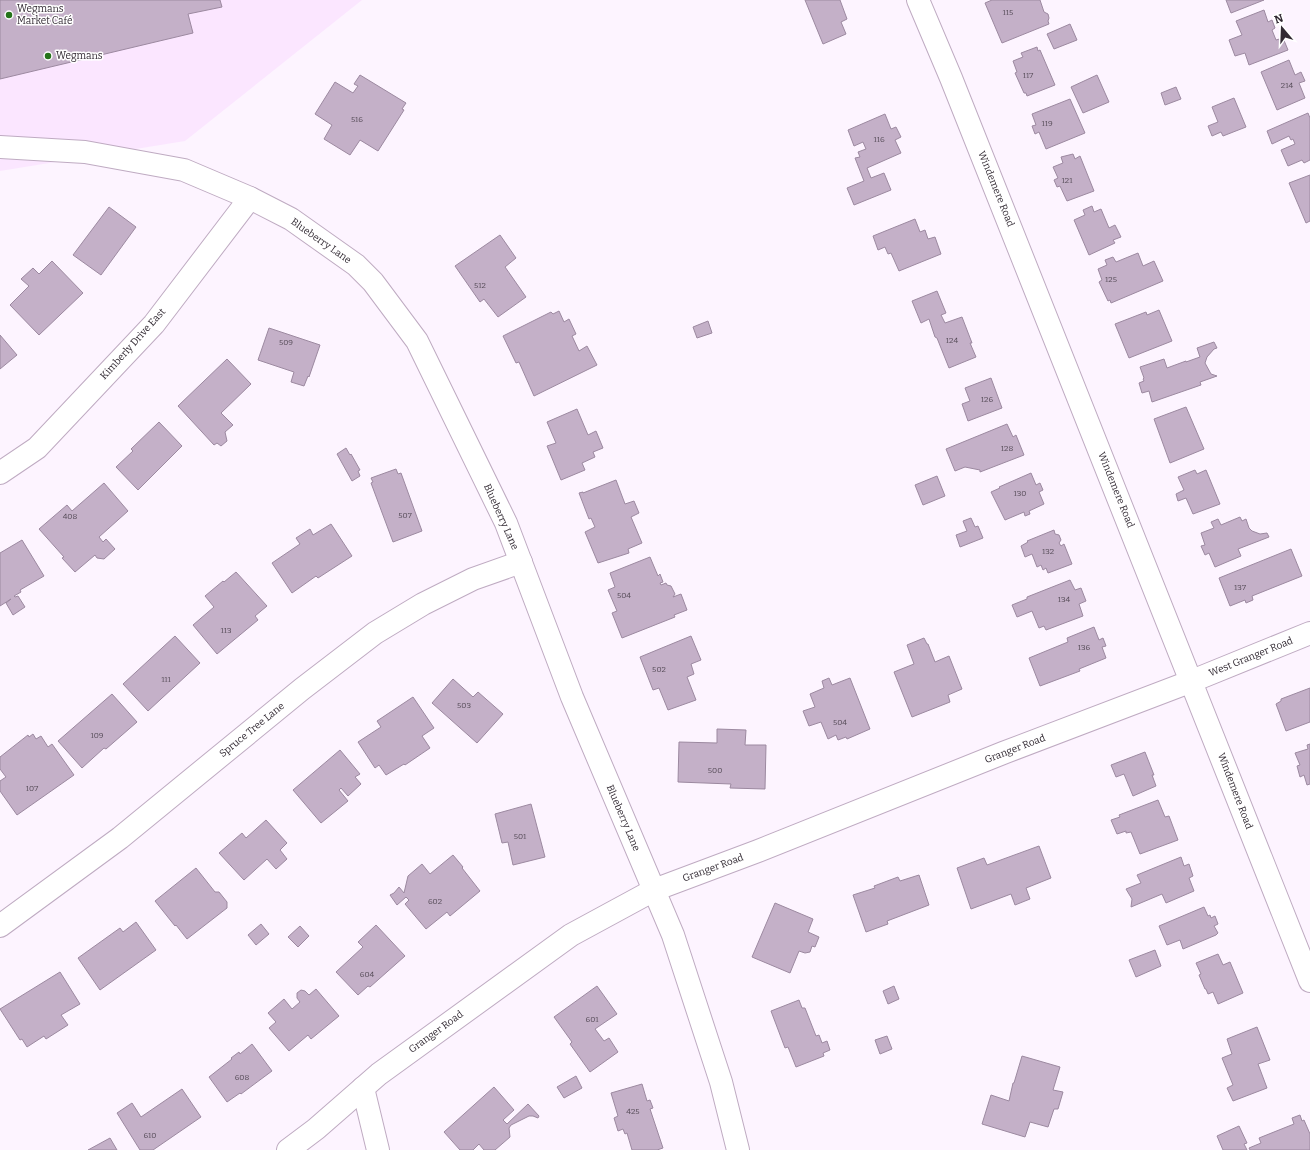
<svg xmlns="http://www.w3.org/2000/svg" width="1310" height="1150" font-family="Bitter,serif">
	<rect width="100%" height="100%" fill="#fdf4ff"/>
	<polygon fill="#fbe6ff" points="0,0 362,0 185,141 0,171"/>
	<g fill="#c4b0c8" stroke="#9c89a0">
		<polygon points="0,0 220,0 222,7 188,14 193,33 0,79"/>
		<polygon points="805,0 840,0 847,19 841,22 846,34 823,44"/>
		<polygon points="992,0 1040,0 1044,12 1048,14 1049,18 1048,21 1049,24 1002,43 985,3"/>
		<polygon points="1226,0 1264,0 1231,13"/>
		<polygon points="1264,10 1268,22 1272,20 1275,28 1272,30 1276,40 1283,38 1288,50 1249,65 1245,53 1235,56 1229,40 1242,35 1236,21"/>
		<polygon points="1070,24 1077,40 1054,49 1047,34"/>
		<polygon points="1037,47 1038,51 1040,50 1055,85 1027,96 1026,93 1024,93 1015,73 1017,72 1013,61 1023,57 1021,53"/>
		<polygon points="1289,60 1295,75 1301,72 1305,81 1299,83 1305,98 1277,110 1261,72"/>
		<polygon points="360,75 406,103 402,109 404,110 378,151 360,140 350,155 324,139 332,125 315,114 335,82 353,93 358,86 354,84"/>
		<polygon points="1097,75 1109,102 1083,113 1071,87"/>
		<polygon points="1176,87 1181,99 1165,105 1161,93"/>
		<polygon points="1234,98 1246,127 1223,136 1221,132 1212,136 1208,126 1218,122 1212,107"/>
		<polygon points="1070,99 1085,133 1046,149 1039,132 1035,134 1032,126 1036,125 1032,114"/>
		<polygon points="1308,113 1310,118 1310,160 1304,163 1302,160 1288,166 1281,150 1295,144 1293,139 1291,140 1289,136 1272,144 1267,131"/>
		<polygon points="885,114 891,129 896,127 901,137 895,140 901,153 867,168 871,178 884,173 891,190 854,205 847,188 864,181 855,158 860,157 858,152 866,149 863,142 854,146 848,130"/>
		<polygon points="1073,154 1075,159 1080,156 1094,191 1067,201 1060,186 1057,187 1054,180 1058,178 1053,167 1063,163 1061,157"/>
		<polygon points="1310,175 1310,221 1306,223 1289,183"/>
		<polygon points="1092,206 1094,212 1101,209 1109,228 1115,225 1121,237 1113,240 1115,243 1089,255 1074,220 1085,215 1083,210"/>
		<polygon points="109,207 136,227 101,275 73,255"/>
		<polygon points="915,219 920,232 925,230 928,239 935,237 941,254 899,271 891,253 888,254 885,247 878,250 873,236"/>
		<polygon points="500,235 516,258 505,267 526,297 498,317 484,299 480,302 455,266"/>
		<polygon points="1138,253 1143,266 1154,261 1163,281 1111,303 1110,300 1108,301 1099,282 1102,280 1098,269 1107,265 1105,260 1113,257 1116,262"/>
		<polygon points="52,261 83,293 39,335 10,305 29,286 21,279 33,268 39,274"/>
		<polygon points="937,291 946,313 941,315 945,323 962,317 972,343 970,343 976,357 949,368 937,338 935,337 929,319 921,323 912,301"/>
		<polygon points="1159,310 1172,341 1129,358 1115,324 1146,312 1147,315"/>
		<polygon points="559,311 564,322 569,319 576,334 572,336 579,351 587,346 597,365 534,396 519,362 516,363 503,336 551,312 553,314"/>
		<polygon points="708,321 712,333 697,338 693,327"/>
		<polygon points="269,328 320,345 309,377 308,376 304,386 291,382 294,372 258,360"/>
		<polygon points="0,335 17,355 0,369"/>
		<polygon points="1214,342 1217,348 1214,349 1207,357 1205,363 1211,374 1217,376 1200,382 1201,385 1152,402 1149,391 1142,393 1139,383 1144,381 1143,379 1144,378 1140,367 1164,359 1167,368 1186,361 1186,362 1200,357 1197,348"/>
		<polygon points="227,359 251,384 221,413 233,425 225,432 227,441 221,446 217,443 214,445 178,406"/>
		<polygon points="991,378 1002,408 968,421 962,404 970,401 965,388"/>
		<polygon points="1186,407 1204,449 1170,463 1154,419"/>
		<polygon points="577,409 588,435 596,431 603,448 593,452 595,457 582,463 585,470 561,480 547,446 556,443 547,422"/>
		<polygon points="159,422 182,446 138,490 116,467 133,451 131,449"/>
		<polygon points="1007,424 1013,437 1016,435 1024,455 980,472 980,470 965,467 955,471 946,449"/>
		<polygon points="346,448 350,455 351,454 360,470 358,471 360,476 352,481 337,454"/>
		<polygon points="396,469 398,474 401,473 422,531 393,542 371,483 373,482 371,478"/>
		<polygon points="1195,470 1197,474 1206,470 1220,504 1193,514 1186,498 1178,501 1176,494 1184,490 1178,477"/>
		<polygon points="1031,473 1036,485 1040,483 1043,490 1039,492 1044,504 1029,511 1030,514 1025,516 1024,512 1005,520 991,492 1000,488 999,487"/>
		<polygon points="937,476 945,496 923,505 915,485"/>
		<polygon points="616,480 625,504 634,501 639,513 631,517 642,543 628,549 629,553 598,563 585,532 595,527 591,518 589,519 579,493 583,492 583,493"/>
		<polygon points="104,483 128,511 99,537 103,542 106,539 115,549 104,559 97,558 95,555 75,572 62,558 64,557 39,529 67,505 72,511"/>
		<polygon points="1240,517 1242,521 1246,519 1249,528 1252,531 1260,534 1267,533 1269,537 1238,549 1241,556 1215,567 1209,553 1205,555 1201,546 1205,545 1201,533 1214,528 1211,522 1218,519 1221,525"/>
		<polygon points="971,518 975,527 978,526 983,538 960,547 956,535 967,531 963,521"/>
		<polygon points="331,524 352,556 318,578 316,576 292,593 272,563 300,544 296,538 310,529 313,535"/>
		<polygon points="1054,530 1055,534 1059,535 1061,540 1059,543 1061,546 1064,544 1072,564 1048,573 1046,568 1043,570 1041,565 1037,567 1032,554 1025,557 1021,546 1028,542 1027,541"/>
		<polygon points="22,540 44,576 20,590 21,592 14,596 15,597 18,596 25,607 13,615 6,603 11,599 0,606 0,553"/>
		<polygon points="1291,549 1302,576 1252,596 1253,600 1246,603 1245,600 1230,606 1219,578"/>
		<polygon points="650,557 658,576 660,574 663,582 660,583 661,585 666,583 667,585 671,586 675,594 673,597 681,594 687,610 674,615 675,617 622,638 612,613 617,611 608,590 615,587 610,573"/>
		<polygon points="236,572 267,606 255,616 258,620 217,654 193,625 214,607 205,596 223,581 224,582"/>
		<polygon points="1070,580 1075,590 1081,588 1086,601 1079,604 1083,616 1046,630 1044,626 1039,628 1032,611 1017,617 1012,605 1027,599 1027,597"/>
		<polygon points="1094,627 1099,640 1103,638 1106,646 1102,647 1106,658 1079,669 1080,671 1040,686 1029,658 1068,642 1067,638"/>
		<polygon points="175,636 200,663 148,711 123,684"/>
		<polygon points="691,636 701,660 691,664 694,674 687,677 696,700 668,710 659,688 653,690 640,657"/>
		<polygon points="924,638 927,644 928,644 935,662 949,656 962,689 948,695 950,702 912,717 894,672 914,664 907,645"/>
		<polygon points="829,678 832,685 850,678 870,729 847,739 846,737 838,740 836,735 828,739 821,722 809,726 803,711 815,707 810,694 824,688 822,681"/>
		<polygon points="453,679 473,697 478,692 503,714 477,743 432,703"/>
		<polygon points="1310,688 1310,722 1286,731 1276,704 1281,701 1281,699"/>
		<polygon points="112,694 137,722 106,749 104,748 82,768 58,741"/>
		<polygon points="413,697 434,728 422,736 430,748 405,765 404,764 386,775 379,765 375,768 358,742 381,727 377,721"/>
		<polygon points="717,729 746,730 745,745 766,745 765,789 730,788 731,784 678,782 679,742 717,743"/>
		<polygon points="33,734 36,739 41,736 48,747 52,744 74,775 17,815 0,791 0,781 6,777 0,769 0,757 28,735 29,737"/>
		<polygon points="1310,744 1310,784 1307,785 1304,775 1300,777 1297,766 1300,765 1295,753 1308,749 1307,745"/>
		<polygon points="340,750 360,774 355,777 361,784 348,796 341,788 339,790 348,801 321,823 293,790"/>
		<polygon points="1145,752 1154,775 1152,775 1156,786 1133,796 1124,774 1116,777 1111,765"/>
		<polygon points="1158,800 1165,817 1169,816 1178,840 1140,854 1131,832 1126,833 1126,831 1117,834 1111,820 1120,817 1119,815"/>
		<polygon points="531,804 545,857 513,865 508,842 502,843 495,814"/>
		<polygon points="266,820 287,843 280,850 287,859 276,869 267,859 244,880 219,853 242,833 246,838"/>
		<polygon points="1039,846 1051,878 1026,888 1030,899 1015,905 1011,894 971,909 957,868 984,858 987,865"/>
		<polygon points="453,855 463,867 462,868 480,891 450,916 447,912 426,929 405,904 409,900 406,897 397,905 390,895 394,893 399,887 404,893 408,876 422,864 430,874"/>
		<polygon points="1181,857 1184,866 1189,864 1193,876 1189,878 1194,891 1166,903 1162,894 1131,907 1132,899 1126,889 1141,883 1137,875"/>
		<polygon points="196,868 215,892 219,892 227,902 227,908 187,939 176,925 175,926 155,901"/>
		<polygon points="919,875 929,905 887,921 888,924 866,932 853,895 875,888 874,886 898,877 900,881"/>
		<polygon points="775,903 813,919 808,932 819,937 815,947 812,946 810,952 805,953 799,951 790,973 752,957"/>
		<polygon points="1204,907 1208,916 1210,915 1211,918 1215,916 1218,924 1214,926 1218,933 1216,935 1183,949 1180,940 1167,945 1159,926"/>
		<polygon points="136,922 156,950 100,990 78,958 120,928 123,932"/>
		<polygon points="261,924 269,934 256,945 248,935"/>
		<polygon points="376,925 405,956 370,987 368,986 358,995 336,972 363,947 358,942"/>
		<polygon points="300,926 309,936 298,947 288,937"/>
		<polygon points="1155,950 1161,966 1136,977 1129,960"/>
		<polygon points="1218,954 1223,965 1230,962 1243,993 1218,1004 1213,992 1208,994 1206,989 1205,989 1199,975 1201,974 1196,963"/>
		<polygon points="60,972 80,1004 61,1015 68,1025 46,1039 44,1036 27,1047 22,1039 20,1040 0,1009"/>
		<polygon points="597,986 617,1014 595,1029 604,1041 609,1038 618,1052 590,1072 570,1044 572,1042 554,1017"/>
		<polygon points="894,986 899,999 888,1004 883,991"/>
		<polygon points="316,989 339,1016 311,1039 308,1035 289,1051 269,1028 276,1022 268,1013 284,999 292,1009 300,1002 297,998 297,993 301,990 305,991 309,995"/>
		<polygon points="799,1000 802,1008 805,1008 816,1036 819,1035 822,1043 827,1041 830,1050 823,1053 824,1056 796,1067 788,1047 785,1048 771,1011"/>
		<polygon points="1257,1027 1270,1060 1258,1064 1267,1088 1233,1101 1227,1088 1233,1085 1222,1058 1232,1054 1227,1039"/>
		<polygon points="887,1036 892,1049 880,1054 875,1040"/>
		<polygon points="252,1044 272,1071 241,1094 240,1093 227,1102 209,1077 232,1059 231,1058 239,1052 240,1054"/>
		<polygon points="1022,1056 1060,1067 1053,1090 1063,1092 1058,1109 1054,1109 1048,1127 1030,1122 1025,1137 982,1124 991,1095 1009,1101 1013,1083 1014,1083"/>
		<polygon points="576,1076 582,1088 564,1098 557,1087"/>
		<polygon points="642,1084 647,1101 650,1100 653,1108 650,1109 663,1148 657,1150 632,1150 627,1133 625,1134 623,1129 618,1131 614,1118 618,1116 611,1093"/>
		<polygon points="494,1087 514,1110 503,1120 507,1124 528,1104 539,1116 538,1118 533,1116 529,1116 511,1125 509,1128 510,1137 495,1150 484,1150 479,1144 473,1150 460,1150 444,1132"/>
		<polygon points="182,1089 201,1117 153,1150 140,1150 117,1113 132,1103 141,1117"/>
		<polygon points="1300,1115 1302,1121 1304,1120 1310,1134 1310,1150 1250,1150 1249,1148 1261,1143 1259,1138 1294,1124 1292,1118"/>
		<polygon points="1239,1126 1247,1143 1244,1144 1247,1150 1223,1150 1217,1136"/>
		<polygon points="110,1138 117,1150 88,1150"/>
	</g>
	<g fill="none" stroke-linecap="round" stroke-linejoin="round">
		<g stroke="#bfabc2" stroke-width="24">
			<g id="minor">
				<polyline points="918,0 951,78 1310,981"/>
				<polyline points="0,147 85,152 184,170 250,198 291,219 356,265 373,282 417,341 506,523 572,697 673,935 721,1082 738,1150"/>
				<polyline points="0,473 37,448 154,324 250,198"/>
				<polyline points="0,926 120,838 302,689 375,633 423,604 473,579 521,562"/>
				<polyline points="363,1088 378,1150"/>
				<polyline points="288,1150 316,1129 379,1074 571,935 654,890 758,851 1003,753 1192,681 1310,633"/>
			</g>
		</g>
		<use href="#minor" stroke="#fff" stroke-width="22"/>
	</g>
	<g fill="#25731a" stroke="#fff" stroke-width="1.5">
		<circle cx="9" cy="15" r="4"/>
		<circle cx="48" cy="56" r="4"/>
	</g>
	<g text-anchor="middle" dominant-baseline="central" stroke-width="3" stroke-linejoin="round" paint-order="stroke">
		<g font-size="8" fill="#564c58">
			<text x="1008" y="12">115</text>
			<text x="1028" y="75">117</text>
			<text x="1287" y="85">214</text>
			<text x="357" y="119">516</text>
			<text x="1047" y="123">119</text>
			<text x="879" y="139">116</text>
			<text x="1067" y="180">121</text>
			<text x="1111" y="279">125</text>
			<text x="480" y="285">512</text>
			<text x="952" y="340">124</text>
			<text x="286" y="342">509</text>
			<text x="987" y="399">126</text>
			<text x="1007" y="448">128</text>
			<text x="1020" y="493">130</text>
			<text x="405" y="515">507</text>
			<text x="70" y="516">408</text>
			<text x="1048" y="551">132</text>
			<text x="1240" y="587">137</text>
			<text x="624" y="595">504</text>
			<text x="1064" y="599">134</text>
			<text x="226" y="630">113</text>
			<text x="1084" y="647">136</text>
			<text x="659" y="669">502</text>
			<text x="166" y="679">111</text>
			<text x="464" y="705">503</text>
			<text x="840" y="722">504</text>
			<text x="97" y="735">109</text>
			<text x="715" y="770">500</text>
			<text x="32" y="788">107</text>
			<text x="520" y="836">501</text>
			<text x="435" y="901">602</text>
			<text x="367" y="974">604</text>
			<text x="592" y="1019">601</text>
			<text x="242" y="1077">608</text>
			<text x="633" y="1111">425</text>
			<text x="150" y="1135">610</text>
		</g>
		<g font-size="10" fill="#322a33" stroke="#fff" text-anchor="start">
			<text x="17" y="9">Wegmans<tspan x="17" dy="12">Market Café</tspan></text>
			<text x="56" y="56">Wegmans</text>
		</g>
		<g font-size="10" fill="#322a33" stroke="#fff">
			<text transform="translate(996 189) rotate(68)">Windemere Road</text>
			<text transform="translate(321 241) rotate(35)">Blueberry Lane</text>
			<text transform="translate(133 344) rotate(-48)">Kimberly Drive East</text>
			<text transform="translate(1116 490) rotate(68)">Windemere Road</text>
			<text transform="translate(501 517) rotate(66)">Blueberry Lane</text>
			<text transform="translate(1251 657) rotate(-22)">West Granger Road</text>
			<text transform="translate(252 730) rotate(-39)">Spruce Tree Lane</text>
			<text transform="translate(1015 749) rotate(-21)">Granger Road</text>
			<text transform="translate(1235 791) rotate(69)">Windemere Road</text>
			<text transform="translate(623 818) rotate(67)">Blueberry Lane</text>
			<text transform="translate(713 868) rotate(-20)">Granger Road</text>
			<text transform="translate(436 1032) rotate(-36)">Granger Road</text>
		</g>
	</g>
	<g transform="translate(1282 28) rotate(341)" stroke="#ffffff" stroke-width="3" paint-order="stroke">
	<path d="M0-3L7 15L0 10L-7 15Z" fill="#322a33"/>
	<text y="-6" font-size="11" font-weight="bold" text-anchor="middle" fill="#322a33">N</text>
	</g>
</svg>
